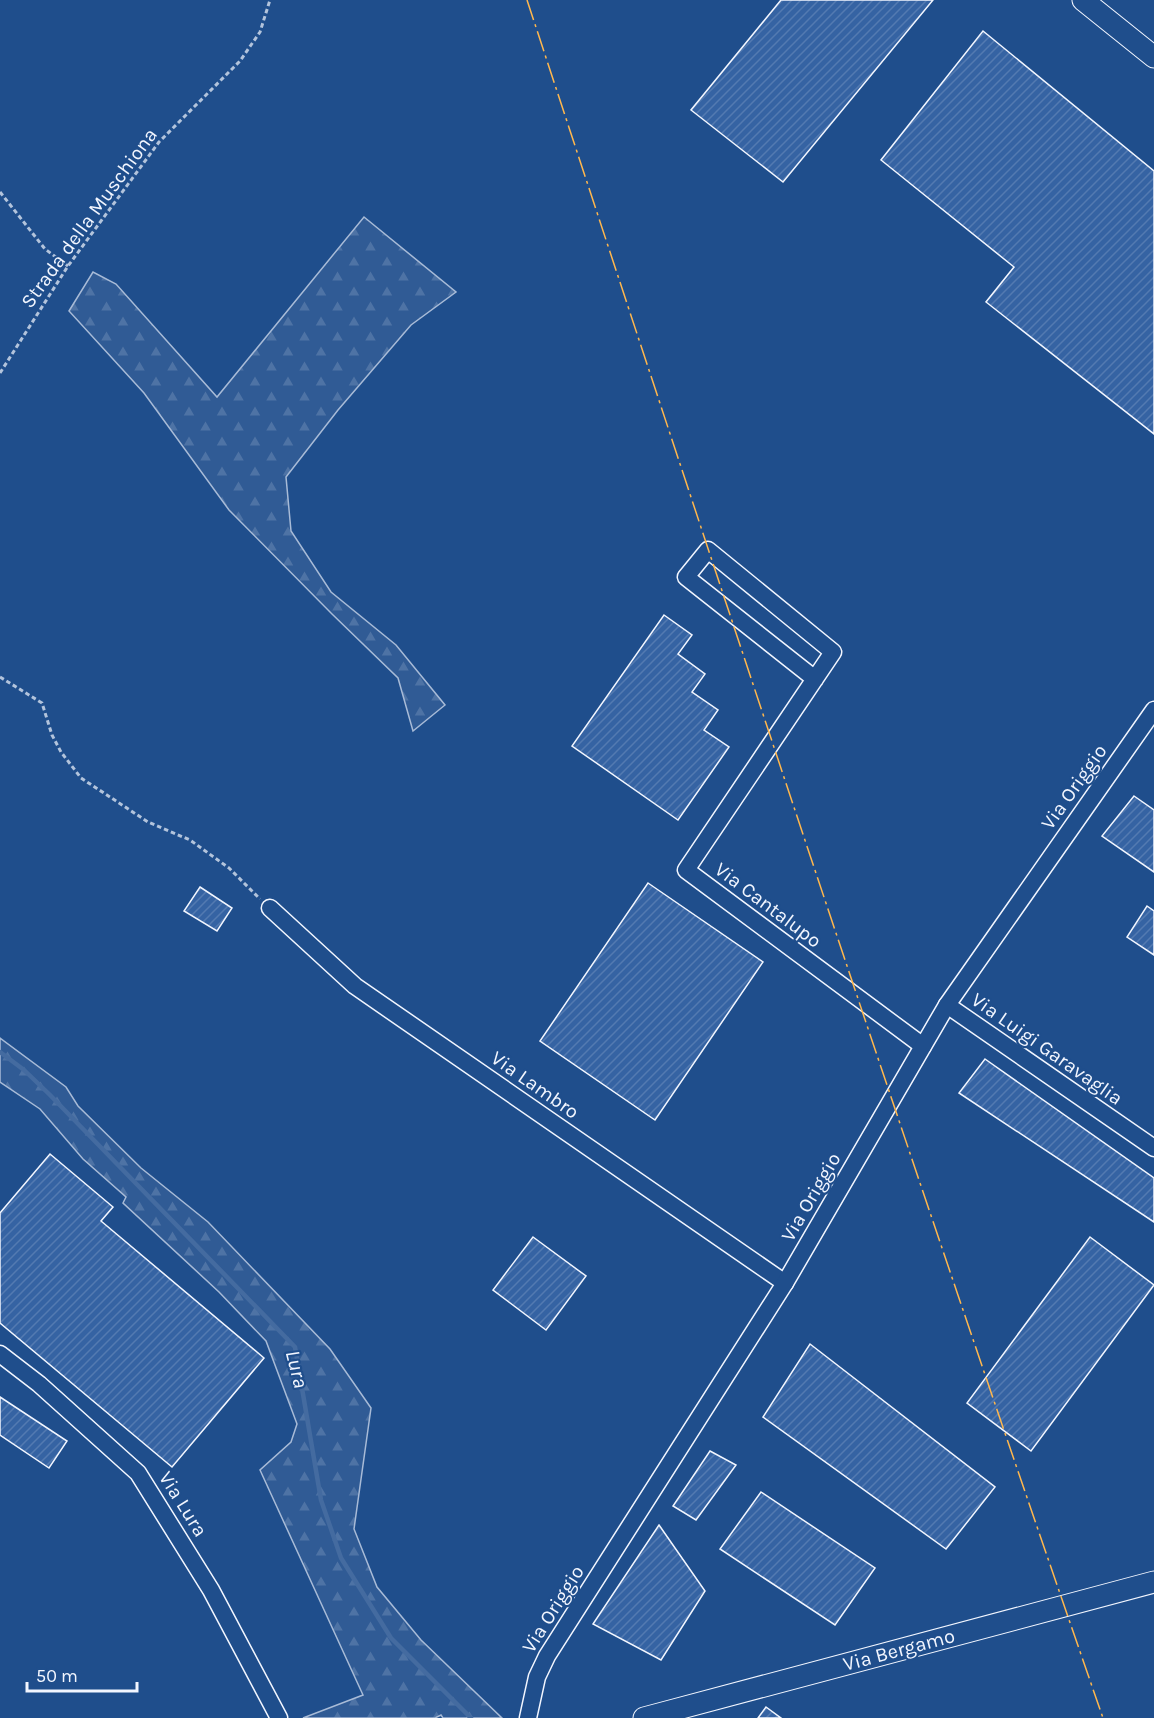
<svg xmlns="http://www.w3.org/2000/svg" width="1154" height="1718" font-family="Karla,sans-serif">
	<defs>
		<pattern id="forest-firs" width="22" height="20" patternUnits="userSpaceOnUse" patternTransform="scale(1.5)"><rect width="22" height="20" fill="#305b95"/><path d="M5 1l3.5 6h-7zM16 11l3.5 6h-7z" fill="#4e73a5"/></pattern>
		<pattern id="building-hatch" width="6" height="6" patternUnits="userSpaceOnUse" patternTransform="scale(1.5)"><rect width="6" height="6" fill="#3563a3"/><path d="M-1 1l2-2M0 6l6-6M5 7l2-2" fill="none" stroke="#537ab1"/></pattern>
	</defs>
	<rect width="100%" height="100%" fill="#1f4e8c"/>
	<g fill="url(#forest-firs)" stroke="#a8bbd7" stroke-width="1.5">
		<polygon points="364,217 456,292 411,325 338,410 286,477 291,531 331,592 396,645 445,705 413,731 398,678 332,614 229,510 144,393 69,311 93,272 116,284 217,397"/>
		<polygon points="0,1038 66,1087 78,1106 141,1168 208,1222 330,1349 371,1408 354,1529 377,1587 421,1640 502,1718 443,1718 441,1715 435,1718 303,1718 363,1695 260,1470 291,1442 297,1424 266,1341 219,1292 123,1203 126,1197 83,1159 40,1109 0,1082"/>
	</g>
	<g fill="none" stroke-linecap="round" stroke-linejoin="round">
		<polyline stroke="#446ba0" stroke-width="4.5" points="0,1052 24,1070 49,1094 295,1347 321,1500 341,1558 391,1638 471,1718"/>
	</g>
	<g fill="url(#building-hatch)" stroke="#f2f6ff" stroke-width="1.5">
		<polygon points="781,0 933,0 783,182 691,110"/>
		<polygon points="983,31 1154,171 1154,434 986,302 1014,267 881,160"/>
		<polygon points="664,615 692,635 678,654 705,674 692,692 718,710 704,730 729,747 678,820 572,746"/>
		<polygon points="1134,796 1154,810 1154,872 1102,836"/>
		<polygon points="648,883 763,962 655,1120 540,1041"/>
		<polygon points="200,887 232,908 217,931 184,911"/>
		<polygon points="1147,906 1154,911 1154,955 1127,937"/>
		<polygon points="985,1059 1154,1178 1154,1222 959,1093"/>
		<polygon points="50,1154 113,1207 101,1221 264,1358 172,1467 0,1323 0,1213"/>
		<polygon points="533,1237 586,1276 546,1330 493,1290"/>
		<polygon points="1090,1237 1154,1285 1031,1451 967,1403"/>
		<polygon points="810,1344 995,1487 946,1549 763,1417"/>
		<polygon points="0,1397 67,1441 49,1468 0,1435"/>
		<polygon points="710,1451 736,1465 696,1520 673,1506"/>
		<polygon points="761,1492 875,1568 835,1625 720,1549"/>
		<polygon points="659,1525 705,1591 661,1660 593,1624"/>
		<polygon points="766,1707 781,1718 758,1718"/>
	</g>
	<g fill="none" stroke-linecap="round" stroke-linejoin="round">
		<g stroke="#f2f6ff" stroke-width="19">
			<g id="minor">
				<polyline points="815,679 686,577 708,550 833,652 686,870 923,1046"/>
				<polyline points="270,908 355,986 785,1283"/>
				<polyline points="947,1005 1154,1148"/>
				<polyline points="0,1354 39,1384 138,1473 211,1590 279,1718"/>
				<polyline points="528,1718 537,1677 547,1656 785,1283 947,1005 1154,710"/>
			</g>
		</g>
		<g stroke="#f2f6ff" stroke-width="23">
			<g id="major">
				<polyline points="1083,0 1154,57"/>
				<polyline points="644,1718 1154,1582"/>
			</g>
		</g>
		<g stroke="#b3c4dc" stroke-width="3" stroke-dasharray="4.5 3" stroke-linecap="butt">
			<polyline points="0,192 45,249 68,266"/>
			<polyline points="0,373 68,266 159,142 240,61 260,32 270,0"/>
			<polyline points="0,677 42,703 52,735 61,752 81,778 148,822 190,840 229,868 260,899"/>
		</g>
		<use href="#minor" stroke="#1f4e8c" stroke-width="16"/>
		<use href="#major" stroke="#1f4e8c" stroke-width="21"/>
		<path stroke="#ffb74d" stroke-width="1.5" stroke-dasharray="21 4.5 3 4.5" stroke-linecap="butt" d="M527,0c189,574 378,1147 576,1718"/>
	</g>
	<g text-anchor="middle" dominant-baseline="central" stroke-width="4.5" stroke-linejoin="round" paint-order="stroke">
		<g font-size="20" fill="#f2f6ff" stroke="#1f4e8c">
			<text transform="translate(89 218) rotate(-54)">Strada della Muschiona</text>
			<text transform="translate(1074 787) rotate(-55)">Via Origgio</text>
			<text transform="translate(768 905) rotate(37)">Via Cantalupo</text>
			<text transform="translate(1047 1049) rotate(35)">Via Luigi Garavaglia</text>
			<text transform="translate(535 1085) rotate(35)">Via Lambro</text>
			<text transform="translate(811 1197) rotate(-60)">Via Origgio</text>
			<text transform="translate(183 1504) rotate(58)">Via Lura</text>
			<text transform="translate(553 1609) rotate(-58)">Via Origgio</text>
			<text transform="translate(899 1650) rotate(-15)">Via Bergamo</text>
		</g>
		<g font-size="21" font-style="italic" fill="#f2f6ff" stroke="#1f4e8c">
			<text transform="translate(297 1369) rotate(76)">Lura</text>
		</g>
	</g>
	<path d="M27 1682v9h110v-9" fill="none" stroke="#f2f6ff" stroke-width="3"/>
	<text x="36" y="1682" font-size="18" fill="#f2f6ff" stroke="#1f4e8c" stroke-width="4.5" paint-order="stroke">50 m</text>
</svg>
